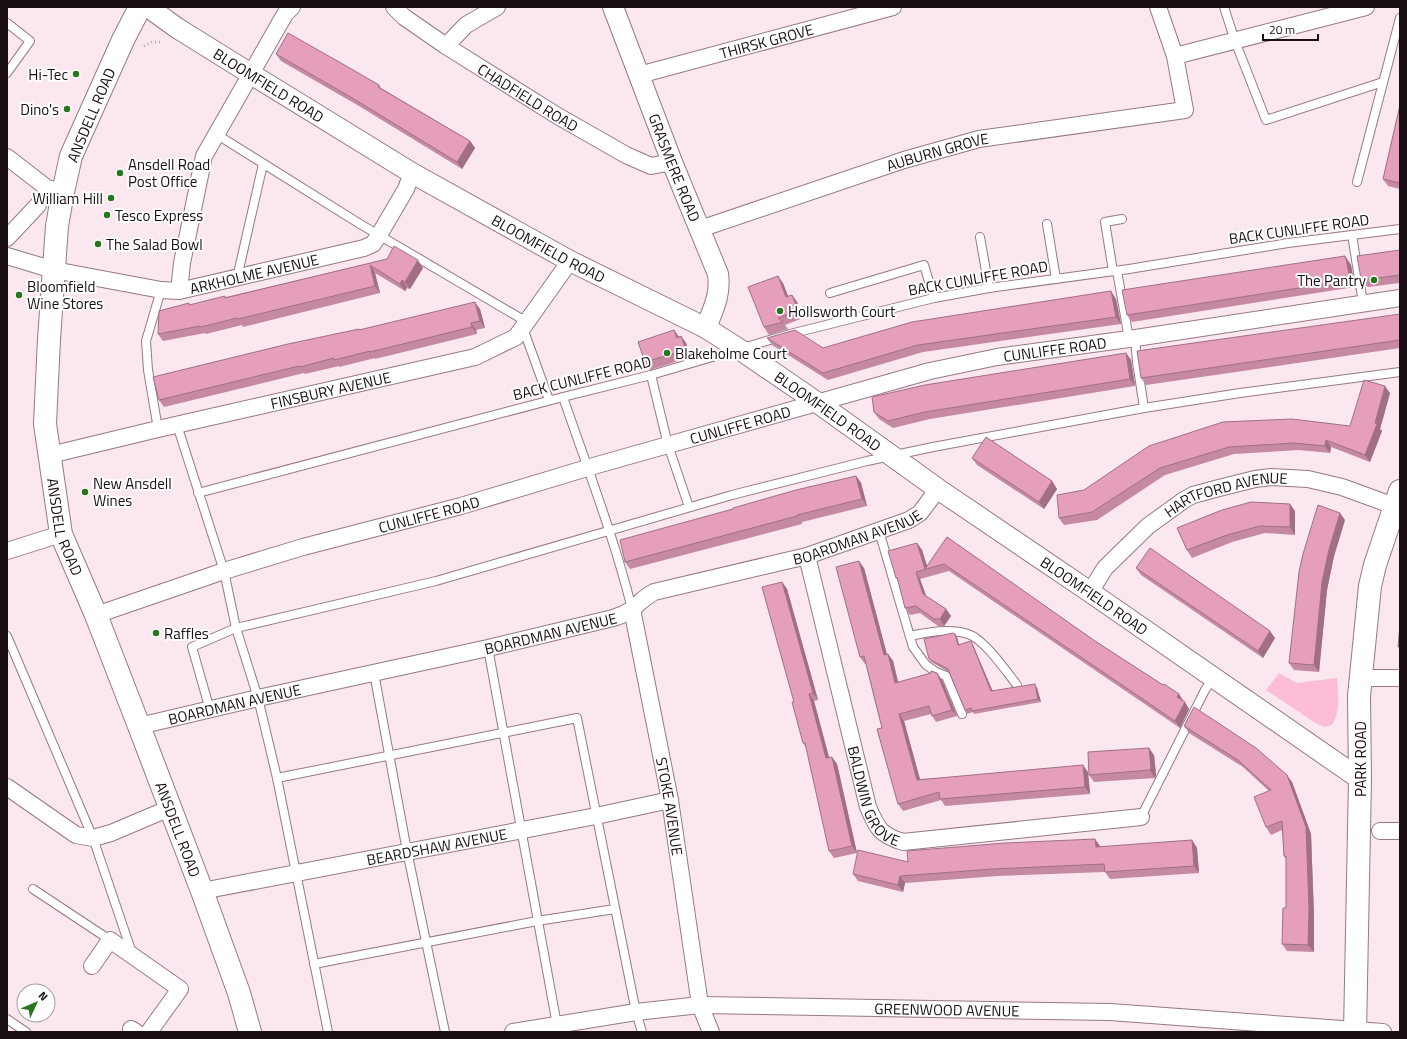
<svg xmlns="http://www.w3.org/2000/svg" width="1407" height="1039" font-family="'Titillium Web',sans-serif">
	<rect width="100%" height="100%" fill="#fbe7ef"/>
	<path fill="#fdbcd7" d="M1279,673l18,10 40,-5c1,15 4,34 -5,47l-7,2 -8,-3 -51,-34z"/>
	<g fill="none" stroke-linecap="round" stroke-linejoin="round">
		<g stroke="#967985" stroke-width="10">
			<g id="service">
				<polyline points="1224,7 1235,41 1266,120 1383,82"/>
				<polyline points="7,23 30,41 7,73"/>
				<polyline points="216,134 360,224 527,322"/>
				<polyline points="1357,182 1400,18"/>
				<polyline points="1047,224 1056,279"/>
				<polyline points="1352,235 1363,303"/>
				<polyline points="980,237 989,288"/>
				<polyline points="1113,271 1105,222 1122,219"/>
				<polyline points="1117,271 1129,339"/>
				<polyline points="237,278 263,164"/>
				<polyline points="830,293 924,265 934,298"/>
				<polyline points="523,328 549,400"/>
				<polyline points="1135,338 1137,362 1144,408"/>
				<polyline points="651,375 668,445 689,507"/>
				<path d="M563,397c24,70 51,140 69,212"/>
				<polyline points="177,425 224,571 236,628 258,698 277,778 328,1032"/>
				<polyline points="158,429 148,370 146,341 161,290"/>
				<polyline points="198,493 563,397 651,375 790,334 934,298 989,288 1129,269 1288,243 1400,229"/>
				<polyline points="879,531 913,647 926,665 936,672 946,676 962,714"/>
				<polyline points="7,636 93,838 132,953"/>
				<path d="M910,636c18,-4 40,-8 58,-2 16,5 38,37 49,51"/>
				<polyline points="488,648 557,1025"/>
				<polyline points="374,673 407,851 445,1032"/>
				<polyline points="210,710 192,647 236,628 436,581 732,495 867,461 933,447 1144,408 1240,393 1400,372"/>
				<polyline points="277,778 577,718 636,1012 642,1032"/>
				<polyline points="1141,817 1205,690 1213,678"/>
				<polyline points="33,889 110,940"/>
				<polyline points="314,964 537,921 615,909"/>
				<polyline points="7,1019 26,1032"/>
			</g>
		</g>
		<g stroke="#967985" stroke-width="18">
			<g id="minor">
				<path id="s1" d="M394,7l10,10 42,29 110,69 70,40 25,11 21,-4"/>
				<polyline points="446,46 466,25 497,7"/>
				<polyline points="1175,56 1366,7"/>
				<path id="s2" d="M639,75l254,-68"/>
				<polyline points="7,157 47,188 63,192"/>
				<path id="s3" d="M700,229l204,-69 75,-21 206,-29 -10,-54 -17,-49"/>
				<polyline points="7,238 38,205"/>
				<path id="s4" d="M7,256l47,14 107,20 18,1 185,-43 9,-4 6,-9 27,-46 6,-16"/>
				<polyline points="179,291 182,263 204,156 285,14 292,7"/>
				<path id="s5" d="M50,455l108,-26 317,-72 41,-20 54,-76"/>
				<polyline points="7,551 61,534"/>
				<path id="s6" d="M807,556l61,251c9,21 12,28 35,35l238,-25"/>
				<path id="s7" d="M1090,592l15,-24 43,-42 36,-26 9,-5 26,-7 36,-9 16,-2 37,2 34,8 52,19"/>
				<path id="s8" d="M632,609l38,191 30,205 11,27"/>
				<path id="s9" d="M96,615l128,-44 79,-24 158,-41 136,-41 333,-94 67,-14 132,-18 271,-41"/>
				<polyline points="1361,678 1400,678"/>
				<path id="s10" d="M139,726l119,-28 230,-50 125,-30c7,-2 12,-4 18,-8 8,-6 13,-13 23,-18l153,-36 102,-36 11,-7 18,-24"/>
				<polyline points="7,787 76,835 93,838 111,833 170,808"/>
				<polyline points="1380,831 1400,831"/>
				<path id="s11" d="M202,891l394,-75 74,-16"/>
				<polyline points="92,966 110,940 180,989 149,1032"/>
				<polyline points="131,1029 136,1032"/>
				<path id="s12" d="M513,1032l123,-20 64,-7 410,7 273,20"/>
			</g>
		</g>
		<g stroke="#967985" stroke-width="22">
			<g id="tertiary">
				<path id="s13" d="M148,7l29,21 74,46 161,99 158,88 136,67 33,21 79,54 120,86 152,103 270,187"/>
				<path id="s14" d="M613,7l59,155 46,112c3,21 -5,35 -12,54"/>
			</g>
		</g>
		<g stroke="#967985" stroke-width="24">
			<g id="secondary">
				<path id="s15" d="M140,7l-17,33 -52,116 -8,36 -6,34 -8,113 -4,85 16,110 35,81 43,111 63,165 37,102 11,39"/>
				<polyline points="1355,1032 1360,779 1359,696 1370,586 1375,565 1400,491"/>
			</g>
		</g>
		<polyline stroke="#b4a3aa" stroke-width="2.5" stroke-dasharray="1 3" stroke-linecap="butt" points="144,46 152,42 161,42"/>
		<use href="#service" stroke="#fff" stroke-width="8"/>
		<use href="#minor" stroke="#fff" stroke-width="16"/>
		<use href="#tertiary" stroke="#fff" stroke-width="20"/>
		<use href="#secondary" stroke="#fff" stroke-width="22"/>
	</g>
	<g fill="#c589a3">
		<polygon points="276,54 379,85 381,88 470,141 475,148 462,169 359,106 281,61"/>
		<polygon points="1400,105 1400,189 1388,186 1383,179"/>
		<polygon points="1400,250 1400,283 1368,287 1367,286 1366,286 1361,279"/>
		<polygon points="1345,256 1351,265 1355,287 1132,322 1127,315"/>
		<polygon points="387,259 423,268 410,289 407,288 405,291 375,273 380,293 243,327 242,325 206,334 205,333 163,341 158,334 190,305 226,297"/>
		<polygon points="783,283 788,296 792,295 797,302 803,318 785,325 788,329 769,335 764,327"/>
		<polygon points="1116,299 1121,324 923,352 828,380 772,345 767,338 823,348"/>
		<polygon points="480,309 485,328 476,330 477,334 375,359 375,358 339,367 339,366 305,374 304,373 164,407 159,400 359,329 359,330"/>
		<polygon points="1400,314 1400,348 1146,385 1141,378"/>
		<polygon points="674,330 679,337 681,336 686,343 691,357 650,370 645,362"/>
		<polygon points="1126,353 1131,360 1135,386 930,419 893,428 879,419 874,412"/>
		<polygon points="1390,393 1380,429 1382,431 1370,462 1331,447 1330,453 1299,450 1234,454 1165,475 1097,520 1064,525 1059,518 1084,490 1149,446 1350,426"/>
		<polygon points="972,458 1052,481 1057,489 1044,509 977,465"/>
		<polygon points="856,476 861,483 867,506 802,522 802,524 630,569 625,562"/>
		<polygon points="1295,511 1295,535 1265,533 1232,542 1192,558 1187,550 1177,528"/>
		<polygon points="1345,520 1334,556 1327,590 1319,672 1294,670 1289,663"/>
		<polygon points="947,537 1095,641 1163,685 1179,694 1189,709 1180,728 949,571 920,579 926,596 946,609 951,616 944,626 938,626 920,613 910,615 905,608 898,581 896,578 917,543 922,550 927,566"/>
		<polygon points="864,568 887,655 888,654 893,661 898,682 937,673 942,680 957,716 936,722 931,714 904,721 920,779 1088,772 1090,794 945,806 941,800 903,811 898,804 882,728 866,664 865,664 860,657"/>
		<polygon points="1136,568 1275,638 1263,658 1141,575"/>
		<polygon points="782,582 787,589 818,700 814,701 829,757 837,764 857,853 834,858 829,851 807,749 803,743"/>
		<polygon points="955,634 957,637 959,645 973,645 992,691 1037,688 1041,702 974,714 973,712 967,714 965,710 949,672 931,662 929,659"/>
		<polygon points="1184,726 1292,782 1311,834 1314,916 1314,952 1287,951 1282,944 1286,908 1286,859 1284,856 1282,830 1271,835 1266,827 1269,791 1243,767 1189,733"/>
		<polygon points="1154,755 1156,775 1155,778 1094,782 1089,775"/>
		<polygon points="1095,839 1100,847 1192,840 1197,848 1199,873 1110,879 1105,872 998,876 905,883 903,892 858,881 853,874 908,862"/>
	</g>
	<g fill="#a06f84">
		<polygon points="470,141 475,148 462,169 457,162"/>
		<polygon points="1345,256 1351,265 1355,287 1350,280"/>
		<polygon points="418,260 423,268 410,289 405,282"/>
		<polygon points="370,265 375,273 380,293 375,286"/>
		<polygon points="778,276 783,283 791,304 786,297"/>
		<polygon points="402,280 407,288 405,291 400,284"/>
		<polygon points="1111,291 1116,299 1121,324 1116,317"/>
		<polygon points="792,295 797,302 803,318 798,310"/>
		<polygon points="475,302 480,309 485,328 480,321"/>
		<polygon points="471,323 476,330 477,334 472,327"/>
		<polygon points="674,330 679,337 677,338"/>
		<polygon points="681,336 686,343 691,357 686,350"/>
		<polygon points="1126,353 1131,360 1135,386 1130,379"/>
		<polygon points="1385,386 1390,393 1380,429 1382,431 1370,462 1365,455 1375,423"/>
		<polygon points="1326,440 1331,447 1330,453 1325,446"/>
		<polygon points="856,476 861,483 867,506 862,499"/>
		<polygon points="1052,481 1057,489 1044,509 1039,502"/>
		<polygon points="1290,504 1295,511 1295,535 1290,527"/>
		<polygon points="1340,513 1345,520 1334,556 1327,590 1319,672 1314,665 1322,582 1329,549"/>
		<polygon points="917,543 922,550 928,569 925,569"/>
		<polygon points="859,561 864,568 889,662 884,655"/>
		<polygon points="916,572 920,579 928,601 923,594"/>
		<polygon points="782,582 787,589 818,700 813,693"/>
		<polygon points="946,609 951,616 944,626 940,619"/>
		<polygon points="1270,631 1275,638 1263,658 1258,651"/>
		<polygon points="955,634 957,637 960,649 958,645"/>
		<polygon points="971,641 973,645 994,694 991,691"/>
		<polygon points="888,654 893,661 900,690 895,683"/>
		<polygon points="937,673 942,680 957,716 952,710"/>
		<polygon points="1035,684 1037,688 1041,702 1038,699"/>
		<polygon points="809,694 814,701 831,765 826,758"/>
		<polygon points="1179,694 1183,701 1177,697"/>
		<polygon points="1185,702 1189,709 1180,728 1175,721"/>
		<polygon points="899,714 904,721 922,787 917,780"/>
		<polygon points="1149,748 1154,755 1156,775 1155,778 1150,770"/>
		<polygon points="832,757 837,764 857,853 852,846"/>
		<polygon points="1083,765 1088,772 1090,794 1085,787"/>
		<polygon points="1287,775 1292,782 1311,834 1314,916 1314,952 1308,945"/>
		<polygon points="1095,839 1100,846 1101,854 1096,847"/>
		<polygon points="1192,840 1197,848 1199,873 1194,866"/>
		<polygon points="900,876 905,883 903,892 898,885"/>
	</g>
	<g fill="#e59fbd" stroke="#a06f84">
		<polygon points="288,33 348,67 379,85 378,87 470,141 457,162 354,99 276,54"/>
		<polygon points="1400,105 1400,183 1383,179"/>
		<polygon points="394,246 418,260 405,282 402,280 400,284 370,265 375,286 238,319 237,318 201,327 200,326 158,334 159,311 189,303 189,305 225,296 225,298 387,259"/>
		<polygon points="1400,250 1400,275 1363,280 1363,278 1361,279 1357,256"/>
		<polygon points="1345,256 1345,258 1346,258 1350,280 1127,315 1122,290"/>
		<polygon points="778,276 786,297 792,295 798,310 778,318 783,322 764,327 748,287"/>
		<polygon points="1111,291 1116,317 918,345 823,373 767,338 795,330 823,348 912,322"/>
		<polygon points="475,302 480,321 471,323 472,327 370,352 370,351 334,360 334,358 300,367 299,366 159,400 153,377 288,344 359,329 359,330"/>
		<polygon points="1400,314 1400,340 1141,378 1137,351"/>
		<polygon points="674,330 677,338 681,336 686,350 645,362 638,342"/>
		<polygon points="1126,353 1130,379 925,412 888,421 874,412 872,397 925,385"/>
		<polygon points="1364,380 1385,386 1375,423 1377,424 1365,455 1326,440 1325,446 1294,443 1229,447 1160,468 1092,512 1059,518 1057,495 1084,490 1149,446 1223,422 1292,419 1350,426"/>
		<polygon points="986,437 1052,481 1039,502 972,458"/>
		<polygon points="856,476 862,499 797,515 797,516 625,562 620,540 733,509 733,508 796,490"/>
		<polygon points="1251,502 1290,504 1290,527 1260,526 1227,535 1187,550 1177,528 1222,510"/>
		<polygon points="1318,505 1340,513 1329,549 1322,582 1314,665 1289,663 1299,572 1303,554"/>
		<polygon points="947,537 1095,641 1163,685 1164,684 1179,694 1177,697 1185,702 1175,721 944,564 916,572 923,594 946,609 940,619 934,619 916,606 905,608 897,577 896,578 888,551 917,543 925,569"/>
		<polygon points="1150,548 1270,631 1258,651 1136,568"/>
		<polygon points="859,561 884,655 888,654 895,683 931,673 931,671 937,673 952,710 932,716 929,706 899,714 917,780 1083,765 1085,787 940,799 939,792 898,804 877,729 882,728 864,656 860,657 836,567"/>
		<polygon points="782,582 813,693 809,694 826,758 832,757 852,846 829,851 805,743 803,743 792,702 794,702 762,587"/>
		<polygon points="1400,624 1400,647 1398,647"/>
		<polygon points="953,633 955,634 958,645 971,641 991,691 1035,684 1038,699 972,711 971,708 965,710 948,669 929,659 924,639"/>
		<polygon points="1194,707 1256,748 1287,775 1306,827 1309,909 1308,945 1282,944 1283,908 1286,908 1286,856 1284,856 1282,821 1266,827 1254,797 1271,790 1238,760 1184,726"/>
		<polygon points="1149,748 1151,768 1150,770 1089,775 1088,752"/>
		<polygon points="1095,839 1096,847 1192,840 1194,866 1105,872 1104,864 993,869 900,876 898,885 853,874 858,850 908,862 907,851 1005,843"/>
	</g>
	<g fill="#27761e" stroke="#fff" stroke-width="1.5">
		<circle cx="76" cy="74" r="4"/>
		<circle cx="67" cy="109" r="4"/>
		<circle cx="120" cy="173" r="4"/>
		<circle cx="111" cy="198" r="4"/>
		<circle cx="107" cy="215" r="4"/>
		<circle cx="98" cy="244" r="4"/>
		<circle cx="1374" cy="280" r="4"/>
		<circle cx="19" cy="295" r="4"/>
		<circle cx="780" cy="311" r="4"/>
		<circle cx="667" cy="353" r="4"/>
		<circle cx="85" cy="492" r="4"/>
		<circle cx="156" cy="633" r="4"/>
	</g>
	<g text-anchor="middle" dominant-baseline="central" stroke-width="4" stroke-linejoin="round" paint-order="stroke">
		<g font-size="15" fill="#190e13" stroke="#fff">
			<text stroke="none"><textPath href="#s2" startOffset="132">THIRSK GROVE</textPath></text>
			<text stroke="none"><textPath href="#s13" startOffset="144">BLOOMFIELD ROAD</textPath></text>
			<text stroke="none"><textPath href="#s1" startOffset="162">CHADFIELD ROAD</textPath></text>
			<text transform="translate(91 115) rotate(-67)">ANSDELL ROAD</text>
			<text stroke="none"><textPath href="#s3" startOffset="250">AUBURN GROVE</textPath></text>
			<text stroke="none"><textPath href="#s14" startOffset="172">GRASMERE ROAD</textPath></text>
			<text transform="translate(1299 229) rotate(-8)">BACK CUNLIFFE ROAD</text>
			<text stroke="none"><textPath href="#s13" startOffset="468">BLOOMFIELD ROAD</textPath></text>
			<text stroke="none"><textPath href="#s4" startOffset="253">ARKHOLME AVENUE</textPath></text>
			<text transform="translate(978 278) rotate(-10)">BACK CUNLIFFE ROAD</text>
			<text stroke="none"><textPath href="#s9" startOffset="996">CUNLIFFE ROAD</textPath></text>
			<text transform="translate(582 378) rotate(-14)">BACK CUNLIFFE ROAD</text>
			<text stroke="none"><textPath href="#s5" startOffset="288">FINSBURY AVENUE</textPath></text>
			<text stroke="none"><textPath href="#s13" startOffset="792">BLOOMFIELD ROAD</textPath></text>
			<text stroke="none"><textPath href="#s9" startOffset="672">CUNLIFFE ROAD</textPath></text>
			<text stroke="none"><textPath href="#s7" startOffset="175">HARTFORD AVENUE</textPath></text>
			<text stroke="none"><textPath href="#s9" startOffset="348">CUNLIFFE ROAD</textPath></text>
			<text stroke="none"><textPath href="#s15" startOffset="539">ANSDELL ROAD</textPath></text>
			<text stroke="none"><textPath href="#s10" startOffset="746">BOARDMAN AVENUE</textPath></text>
			<text stroke="none"><textPath href="#s13" startOffset="1116">BLOOMFIELD ROAD</textPath></text>
			<text stroke="none"><textPath href="#s10" startOffset="422">BOARDMAN AVENUE</textPath></text>
			<text stroke="none"><textPath href="#s10" startOffset="98">BOARDMAN AVENUE</textPath></text>
			<text transform="translate(1360 759) rotate(-90)">PARK ROAD</text>
			<text stroke="none"><textPath href="#s6" startOffset="251">BALDWIN GROVE</textPath></text>
			<text stroke="none"><textPath href="#s8" startOffset="201">STOKE AVENUE</textPath></text>
			<text stroke="none"><textPath href="#s15" startOffset="863">ANSDELL ROAD</textPath></text>
			<text stroke="none"><textPath href="#s11" startOffset="239">BEARDSHAW AVENUE</textPath></text>
			<text stroke="none"><textPath href="#s12" startOffset="436">GREENWOOD AVENUE</textPath></text>
		</g>
		<g font-size="15" fill="#190e13" stroke="#fff" text-anchor="start">
			<text x="68" y="74" text-anchor="end">Hi-Tec</text>
			<text x="59" y="109" text-anchor="end">Dino's</text>
			<text x="128" y="164">Ansdell Road<tspan x="128" dy="17">Post Office</tspan></text>
			<text x="103" y="198" text-anchor="end">William Hill</text>
			<text x="115" y="215">Tesco Express</text>
			<text x="106" y="244">The Salad Bowl</text>
			<text x="1366" y="280" text-anchor="end">The Pantry</text>
			<text x="27" y="286">Bloomfield<tspan x="27" dy="17">Wine Stores</tspan></text>
			<text x="788" y="311">Hollsworth Court</text>
			<text x="675" y="353">Blakeholme Court</text>
			<text x="93" y="483">New Ansdell<tspan x="93" dy="17">Wines</tspan></text>
			<text x="164" y="633">Raffles</text>
		</g>
	</g>
	<rect width="1407" height="1039" fill="none" stroke="#190e13" stroke-width="16"/>
	<g transform="translate(36 1003) rotate(46)"><circle r="19" fill="#ffffff" stroke="#a39fa1"/>
	<path d="M0-3L7 15L0 10L-7 15Z" fill="#27761e"/>
	<text y="-6" font-size="11" font-weight="bold" text-anchor="middle" fill="#190e13">N</text>
	</g>
	<path d="M1263 34v6h55v-6" fill="none" stroke="#190e13" stroke-width="2"/>
	<text x="1269" y="34" font-size="12" fill="#190e13" stroke="#ffffff" stroke-width="3" paint-order="stroke">20 m</text>
</svg>
